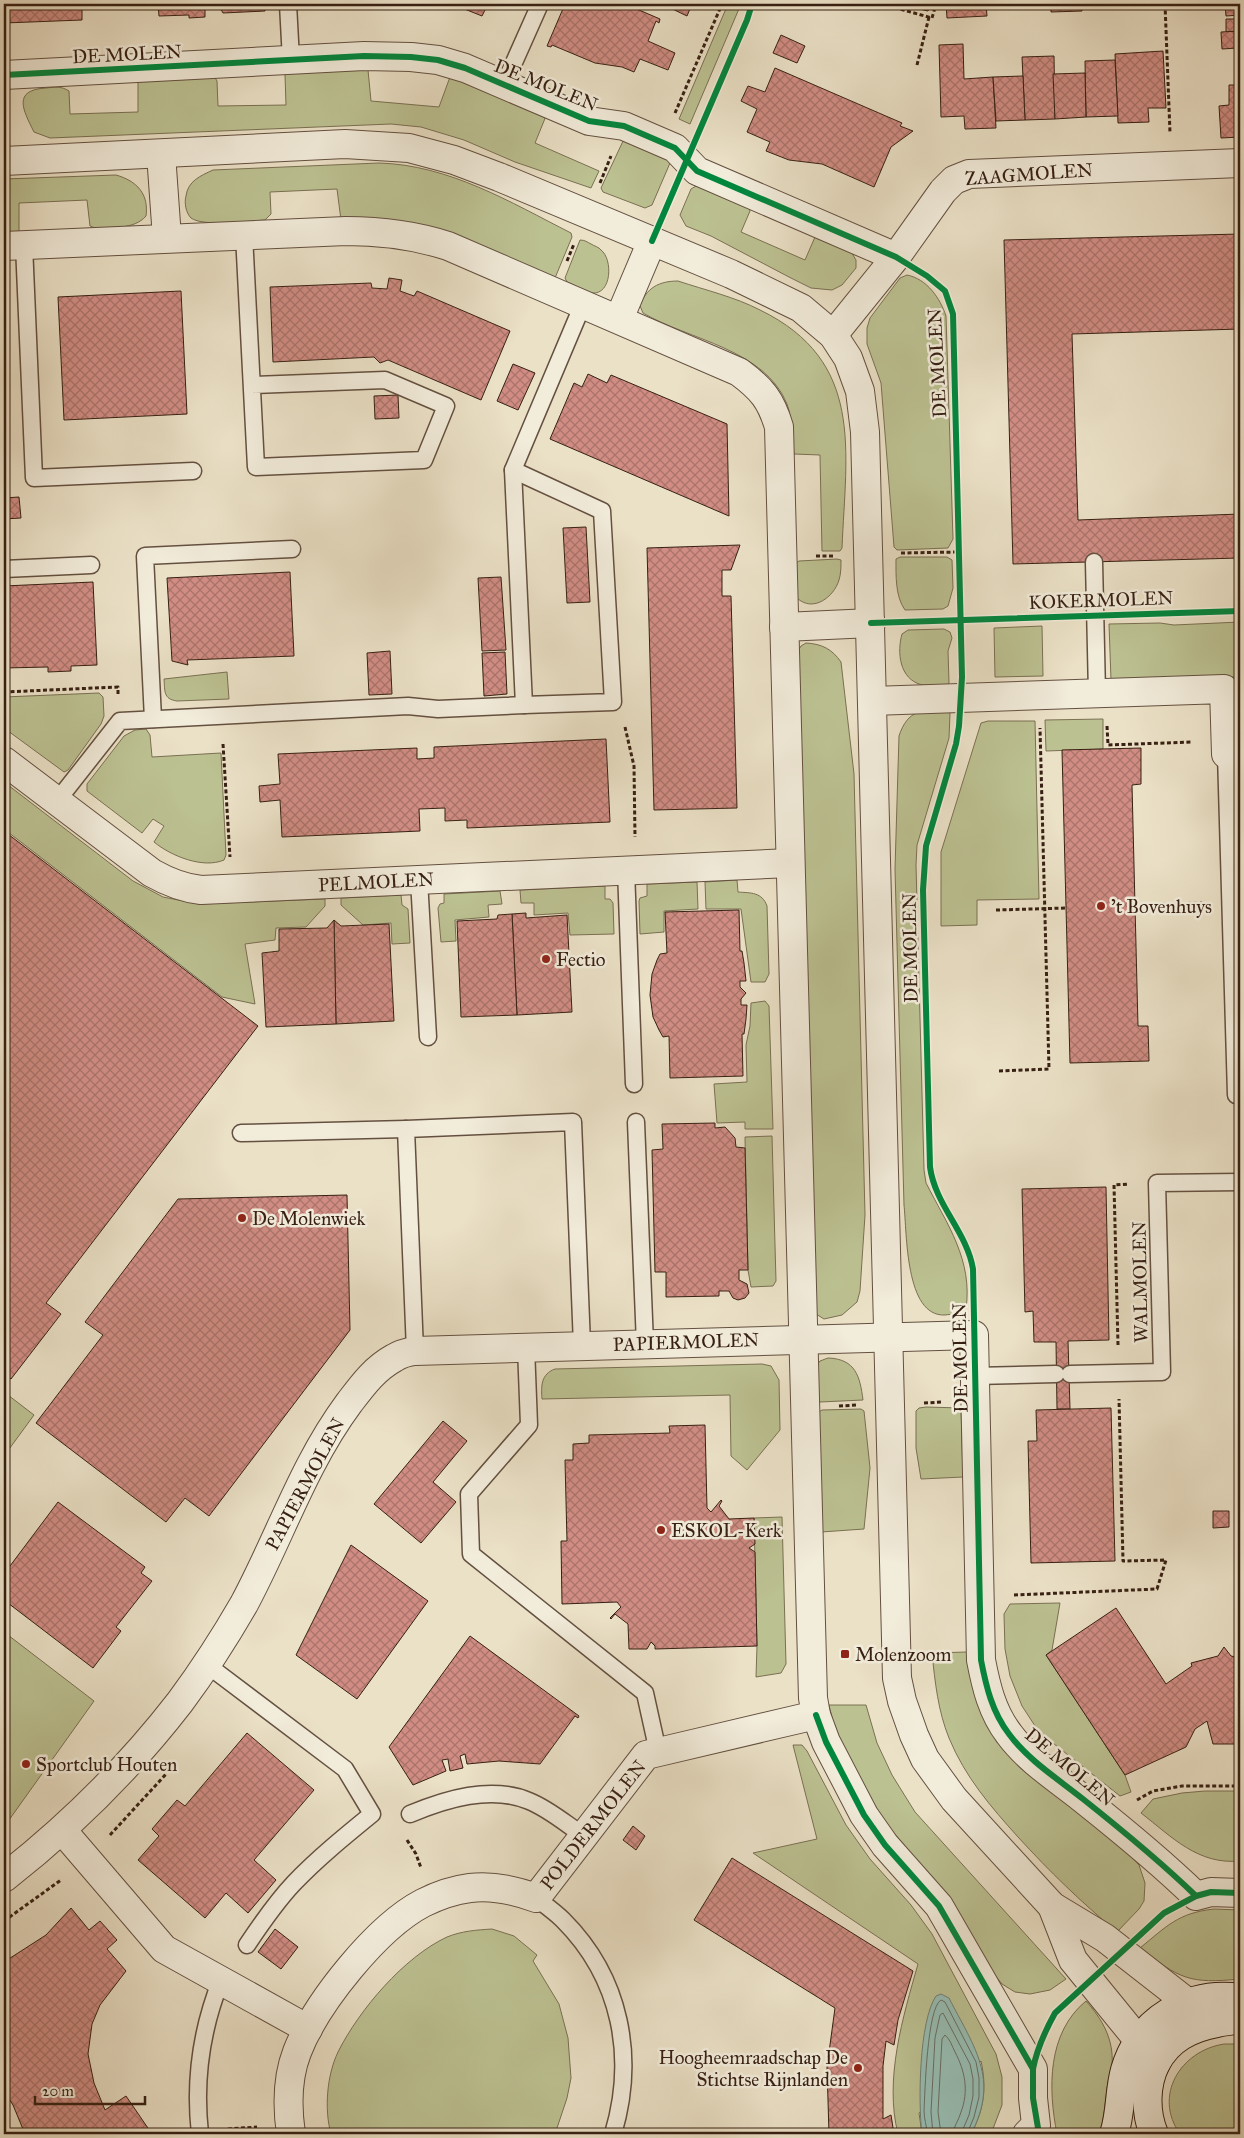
<svg xmlns="http://www.w3.org/2000/svg" width="1244" height="2138" font-family="'IM FELL Great Primer',serif">
	<defs>
		<pattern id="building-cross-hatch" width="8" height="8" patternUnits="userSpaceOnUse" patternTransform="scale(1.25)"><rect width="8" height="8" fill="#d18d84"/><path d="M0 0l8 8M0 8l8-8" fill="none" stroke="#aa736b"/></pattern>
	</defs>
	<rect width="100%" height="100%" fill="#ebe1c7"/>
	<filter id="stains"><feTurbulence type="fractalNoise" baseFrequency=".004" numOctaves="4"/><feColorMatrix values="0 0 0 0 .2 0 0 0 0 .09 0 0 0 0 .02 0 0 0 .5 -.17"/></filter>
	<radialGradient id="worn" r=".72"><stop offset=".6" stop-color="#630" stop-opacity="0"/><stop offset="1" stop-color="#630" stop-opacity=".3"/></radialGradient>
	<g fill="#bcc192" stroke="#7a7052">
		<polygon points="728,4 741,4 690,124 679,119"/>
		<path d="M364,68l4,2 3,31 68,6 11,-30 5,-1 91,40 -11,27 64,28 -8,17 -76,-26 -51,-22 -43,-13 -30,-3 -341,14 -16,-6c-11,-22 -22,-42 12,-44 10,-1 15,-2 23,3l1,23 68,-2v-32l76,-4 3,5 1,25 68,-1 -1,-30 5,-3z"/>
		<polygon points="624,139 667,155 670,163 652,205 645,208 603,192 601,188"/>
		<path d="M379,163c70,2 131,39 192,70l1,4 -17,41 -214,-58 -4,-31 -67,3 1,22 -6,6c-15,1 -62,7 -74,-2 -5,-5 -7,-15 -5,-22 2,-15 14,-20 27,-26z"/>
		<path d="M116,175c21,6 33,19 30,41 -12,14 -35,11 -51,12l-5,-2 -3,-26 -68,3v30l-15,3v-57z"/>
		<polygon points="696,186 699,186 749,207 750,211 741,232 805,260 815,237 819,237 850,250 856,260 856,268 842,285 832,290 811,288 789,277 711,236 686,226 680,215 691,189"/>
		<path d="M580,240c5,0 7,2 11,4 3,2 8,3 10,6 12,9 11,45 -9,43 -8,-1 -17,-8 -25,-11l-2,-4z"/>
		<path d="M907,275c20,4 33,23 39,41l7,223 -5,9 -51,2 -3,-3 -13,-164 -14,-39v-16l3,-10 30,-40z"/>
		<path d="M678,281c27,9 57,16 82,29 105,51 86,140 82,238l-2,3h-18l-2,-96 -26,-1c-4,-17 -1,-34 -7,-50 -22,-55 -98,-64 -144,-91l-3,-7c6,-18 19,-25 38,-25z"/>
		<path d="M900,557h47l5,3 1,28 -5,18 -5,3 -38,1c-10,-14 -9,-35 -9,-51z"/>
		<path d="M837,559l4,1c0,6 0,14 -2,20 -5,17 -26,33 -42,18l-1,-35 3,-2z"/>
		<polygon points="1240,622 1240,699 1235,700 1234,677 1111,680 1109,624 1160,623 1174,625"/>
		<polygon points="1042,626 1043,676 995,677 994,628"/>
		<path d="M944,629l6,3 2,6 -4,13 1,32 -2,2c-8,0 -17,1 -25,0 -23,-6 -25,-33 -20,-51l6,-4z"/>
		<path d="M806,643c16,1 26,6 35,19l13,112 11,441 -5,76 -3,11 -15,13 -18,4 -8,-5 -18,-663 3,-5z"/>
		<path d="M227,672l2,27 -52,2c-14,-2 -12,-10 -13,-22z"/>
		<polygon points="99,693 103,697 104,716 101,724 68,770 64,772 4,728 4,697"/>
		<path d="M947,709l3,4 -1,25 -32,107 -1,20 8,305 2,13c21,41 47,77 40,126 -7,5 -13,5 -21,6 -40,2 -38,-82 -41,-110l-9,-336 4,-133c9,-27 23,-26 48,-27z"/>
		<polygon points="1103,719 1103,749 1046,751 1045,720"/>
		<polygon points="988,721 1035,721 1039,899 977,900 977,925 941,926 941,852 981,723"/>
		<path d="M146,729l4,6 2,22 69,-4 5,102 -2,5c-21,9 -53,-4 -70,-18l10,-16 -11,-7 -11,14 -55,-42v-7l37,-48 11,-6z"/>
		<polygon points="4,782 133,881 163,897 199,904 325,899 325,906 306,927 276,928 275,940 245,944 255,1004 222,997 4,829"/>
		<path d="M737,880l1,12c13,1 24,0 29,14l2,68 -4,8h-14l-10,-73h-35l-1,-27z"/>
		<polygon points="697,882 698,909 664,911 664,932 640,934 639,901 640,898 647,896 647,884"/>
		<polygon points="605,886 605,899 610,899 613,903 614,934 570,935 568,913 534,915 534,903 521,903 520,890"/>
		<polygon points="500,891 502,904 488,905 489,917 455,920 456,941 441,942 438,908 440,904 444,903 444,894"/>
		<polygon points="401,895 402,905 408,909 410,943 392,944 391,923 363,925 341,905 341,898"/>
		<polygon points="765,1001 769,1006 773,1129 745,1129 745,1122 717,1123 714,1084 747,1082 746,1045 750,1026 751,1003"/>
		<polygon points="772,1136 776,1281 773,1286 751,1287 748,1270 745,1137"/>
		<path d="M828,1358c28,1 32,19 35,42l-43,2 -2,-4 -1,-33 3,-4z"/>
		<path d="M762,1364l9,2 8,14 1,50 -33,40 -16,-14 -1,-61 -188,4c-1,-13 -1,-25 13,-30z"/>
		<polygon points="4,1392 34,1415 4,1456"/>
		<polygon points="926,1407 961,1408 963,1477 921,1479 916,1448 916,1411 919,1408"/>
		<polygon points="861,1409 864,1411 870,1468 864,1529 821,1532 819,1412 822,1410"/>
		<polygon points="782,1517 786,1664 781,1673 756,1677 757,1646 754,1518"/>
		<polygon points="1060,1603 1052,1650 1046,1655 1125,1775 1131,1792 1120,1796 1039,1732 1022,1706 1010,1676 1005,1649 1004,1614 1010,1604"/>
		<polygon points="4,1632 94,1701 4,1827"/>
		<path d="M967,1652l27,82 18,25 105,82 22,24 6,18 -1,18 -5,8 -22,23c-37,-31 -67,-60 -99,-95 -27,-30 -53,-60 -69,-99 -11,-27 -14,-56 -17,-85z"/>
		<polygon points="829,1705 866,1705 877,1743 892,1775 915,1812 1066,1979 1050,1990 1030,1994 1015,1992 1002,1984 989,1968 964,1921 949,1898 888,1826 876,1809 835,1730"/>
		<path d="M793,1745h9l5,6 39,74 24,34 41,46 21,29 64,120 6,23v28l-11,29h-20c13,-24 16,-46 10,-73l-62,52 3,21h-24c-14,-55 5,-117 20,-170l-165,-111 64,-14z"/>
		<path d="M1205,1791h35v70c-42,4 -68,-24 -99,-48l12,-14 29,-6z"/>
		<path d="M1214,1909l26,1v69c-51,5 -60,0 -100,-31 27,-22 38,-35 74,-39z"/>
		<path d="M492,1929l22,7 23,19 -4,6 26,43 9,34 3,40 -4,20 -12,36h-224c-7,-25 -4,-59 7,-82 21,-42 66,-95 109,-115 15,-6 29,-7 45,-8z"/>
		<path d="M1086,2001c16,18 28,38 26,64 -1,7 -4,15 -5,23 -2,16 -3,30 -7,46h-43c-9,-45 -10,-101 29,-133z"/>
		<path d="M1224,2044h16v89l-60,1c-27,-38 0,-83 44,-90z"/>
	</g>
	<path fill="#98beb4" stroke="#717f74" d="M941,1994l8,4c25,49 51,81 22,136h-49c-4,-31 -3,-113 14,-138z"/>
	<g fill="none" stroke-linecap="round" stroke-linejoin="round">
		<g stroke="#686f64" stroke-width="1">
			<path d="M927,2134c0,-8 -3,-15 -3,-23 1,-19 3,-103 17,-111l4,2 31,60 3,16v19l-5,20 -7,17"/>
			<polyline points="933,2134 931,2112 935,2038 940,2015 943,2013 970,2064 973,2079 973,2096 969,2115 961,2134"/>
			<path d="M941,2134l-3,-22 4,-73 3,-4c5,4 7,11 10,17 10,19 14,39 6,60 -2,8 -7,13 -8,22"/>
		</g>
	</g>
	<g fill="url(#building-cross-hatch)" stroke="#372013">
		<polygon points="4,4 82,4 82,20 4,23"/>
		<polygon points="158,4 205,4 205,17 189,18 189,15 159,16"/>
		<polygon points="218,4 265,4 265,11 223,13"/>
		<polygon points="354,4 405,4 405,5 354,7"/>
		<polygon points="452,4 488,4 482,16"/>
		<polygon points="565,4 625,4 660,19 659,23 656,21 648,41 675,53 668,70 640,59 634,72 622,67 595,63 552,45 551,47 547,46"/>
		<polygon points="662,4 692,4 687,16"/>
		<polygon points="916,4 931,4 928,11 915,8"/>
		<polygon points="946,4 986,4 987,16 947,18"/>
		<polygon points="1004,4 1020,4 1020,7 1004,8"/>
		<polygon points="1020,4 1038,4 1038,6 1020,7"/>
		<polygon points="1051,4 1082,4 1082,11 1051,12"/>
		<polygon points="1225,4 1240,4 1240,15 1226,16"/>
		<polygon points="1226,19 1240,19 1240,31 1226,32"/>
		<polygon points="1240,31 1240,82 1238,82 1237,48 1222,49 1221,32"/>
		<polygon points="781,35 805,46 797,63 773,53"/>
		<polygon points="963,44 964,79 993,77 996,128 965,129 964,116 941,117 939,45"/>
		<polygon points="1163,51 1166,108 1148,108 1149,122 1118,123 1115,54"/>
		<polygon points="1054,56 1055,119 1025,120 1022,57"/>
		<polygon points="1115,60 1118,116 1086,117 1085,61"/>
		<polygon points="775,68 902,123 900,126 913,131 891,147 874,187 822,164 789,160 766,151 770,142 747,132 757,109 741,101 748,86 765,92"/>
		<polygon points="1085,73 1086,117 1055,119 1053,74"/>
		<polygon points="1023,76 1025,120 996,121 993,77"/>
		<polygon points="1238,82 1240,82 1240,137 1221,138 1219,106 1229,105 1229,85 1238,85"/>
		<polygon points="1240,234 1240,329 1072,334 1078,520 1240,514 1240,558 1013,564 1004,240"/>
		<polygon points="389,278 402,280 400,291 414,296 417,291 510,331 481,400 388,360 380,363 374,357 273,362 270,287 371,283 372,288 387,289"/>
		<polygon points="181,291 187,414 64,420 58,297"/>
		<polygon points="513,364 535,373 518,410 497,401"/>
		<polygon points="588,374 607,383 611,375 727,424 729,516 550,439 574,383 582,387"/>
		<polygon points="398,395 399,418 375,419 374,396"/>
		<polygon points="19,497 21,518 4,519 4,498"/>
		<polygon points="586,527 590,602 567,603 563,528"/>
		<polygon points="740,545 731,570 722,570 722,596 731,596 737,808 654,810 647,548"/>
		<polygon points="290,572 294,656 187,660 188,665 172,661 167,578"/>
		<polygon points="501,577 506,650 482,651 478,578"/>
		<polygon points="93,582 97,665 71,666 71,671 48,672 48,667 4,668 4,586"/>
		<polygon points="390,651 392,694 369,695 367,653"/>
		<polygon points="505,652 507,694 484,696 482,653"/>
		<polygon points="606,739 610,822 467,828 467,820 445,821 445,808 419,809 420,831 282,837 280,800 260,802 259,786 280,784 278,754 417,748 417,759 434,758 434,747"/>
		<polygon points="1141,748 1141,784 1132,785 1138,1026 1148,1026 1149,1061 1070,1063 1062,750"/>
		<polygon points="4,831 258,1026 46,1303 61,1314 11,1379 4,1373"/>
		<polygon points="739,910 740,951 742,951 744,963 746,981 740,981 740,987 746,993 741,999 741,1005 747,1005 746,1019 744,1034 742,1034 743,1076 670,1078 669,1036 663,1037 659,1030 653,1017 650,995 652,974 657,960 660,954 667,953 665,912"/>
		<polygon points="526,913 526,918 567,915 572,1012 517,1015 512,914"/>
		<polygon points="512,914 517,1015 461,1017 457,921 497,919 498,915"/>
		<polygon points="334,920 341,926 389,924 394,1021 336,1024"/>
		<polygon points="334,920 336,1024 266,1027 262,953 279,951 279,929 327,928"/>
		<polygon points="715,1123 715,1128 725,1127 735,1138 736,1147 745,1148 748,1270 739,1270 739,1280 747,1284 749,1293 745,1298 738,1300 733,1298 729,1291 719,1291 719,1296 666,1297 666,1272 655,1272 652,1150 663,1149 662,1124"/>
		<polygon points="1106,1187 1109,1340 1068,1341 1070,1409 1057,1409 1056,1342 1034,1342 1033,1311 1025,1312 1022,1189"/>
		<polygon points="347,1195 350,1330 209,1516 185,1498 166,1522 36,1423 103,1335 85,1322 178,1199"/>
		<polygon points="1111,1408 1115,1561 1031,1563 1028,1441 1037,1441 1036,1410"/>
		<polygon points="443,1421 467,1441 433,1482 456,1502 421,1543 374,1504"/>
		<polygon points="705,1425 707,1508 711,1512 721,1500 722,1501 719,1506 729,1519 754,1518 755,1544 749,1548 755,1552 757,1646 655,1649 655,1646 651,1642 647,1649 629,1649 628,1624 615,1614 611,1619 610,1618 621,1607 617,1602 562,1604 561,1541 567,1541 565,1460 573,1460 573,1444 589,1443 589,1435 670,1433 669,1426"/>
		<polygon points="58,1502 145,1567 141,1573 152,1581 116,1627 121,1631 93,1668 4,1600 4,1574"/>
		<polygon points="1213,1511 1229,1511 1229,1527 1213,1528"/>
		<polygon points="351,1545 428,1601 357,1699 296,1655"/>
		<polygon points="1116,1608 1166,1684 1192,1666 1191,1663 1218,1656 1224,1647 1231,1656 1240,1658 1240,1727 1236,1744 1213,1744 1207,1721 1195,1729 1186,1747 1125,1775 1046,1655"/>
		<polygon points="470,1636 579,1716 578,1718 575,1716 540,1764 499,1761 467,1764 465,1754 460,1756 463,1768 450,1771 448,1759 442,1760 446,1771 413,1785 389,1747"/>
		<polygon points="247,1733 314,1790 254,1860 276,1880 248,1913 226,1893 205,1918 138,1860 159,1836 152,1829 177,1800 185,1806"/>
		<polygon points="633,1826 645,1836 636,1850 623,1840"/>
		<polygon points="732,1858 913,1971 898,2020 894,2045 886,2041 883,2066 883,2119 891,2115 894,2134 829,2134 827,2067 835,2008 694,1920"/>
		<polygon points="71,1908 89,1930 100,1921 117,1940 107,1949 126,1971 100,2005 92,2024 88,2054 94,2083 105,2110 126,2096 152,2134 25,2134 13,2105 4,2091 4,1962 46,1935"/>
		<polygon points="275,1929 298,1947 281,1969 258,1952"/>
	</g>
	<g fill="none" stroke-linecap="round" stroke-linejoin="round">
		<g stroke="#645040" stroke-width="19">
			<g id="service">
				<polyline points="288,4 291,60"/>
				<polyline points="504,85 540,4"/>
				<polyline points="244,235 256,467 424,460 446,406 385,380 252,385"/>
				<polyline points="24,245 34,478 193,471"/>
				<polyline points="513,470 602,511 613,702 524,705"/>
				<polyline points="1094,562 1097,693"/>
				<polyline points="4,569 91,565"/>
				<polyline points="153,719 145,556 292,549"/>
				<polyline points="1226,754 1236,1095"/>
				<polyline points="57,801 120,721 408,706 438,709 524,705 513,470 583,304"/>
				<polyline points="626,870 634,1084"/>
				<polyline points="419,880 428,1037"/>
				<polyline points="636,1122 645,1344"/>
				<polyline points="241,1133 406,1129"/>
				<polyline points="526,1347 529,1425 469,1494 471,1554 645,1693 658,1752"/>
				<polyline points="415,1351 406,1129 573,1122 582,1345"/>
				<polyline points="1070,1374 1162,1372 1157,1183 1240,1182"/>
				<polyline points="975,1376 1056,1374"/>
				<path d="M206,1664l139,105 27,45c-27,22 -54,44 -78,69 -18,19 -33,41 -47,62"/>
				<path d="M410,1814c36,-15 81,-29 119,-13 20,8 37,23 55,35"/>
				<path d="M536,1898c9,7 19,14 27,22 58,58 73,137 50,214"/>
				<path d="M200,2134c-6,-53 1,-104 21,-154"/>
			</g>
		</g>
		<g stroke="#645040" stroke-width="30">
			<g id="minor">
				<polyline points="4,75 364,56 411,57 438,60 465,68 589,121 624,126 675,148 697,171 896,257"/>
				<polyline points="161,154 167,238"/>
				<path d="M4,246l342,-15c35,0 68,4 102,15l291,126c23,17 32,28 40,55l34,1271 3,17 10,27 38,73 21,30 54,61 94,163v29l3,27 -9,9"/>
				<polyline points="619,319 652,241"/>
				<polyline points="833,335 896,257 943,191 954,180 969,174 1240,163"/>
				<polyline points="784,627 871,623"/>
				<polyline points="872,701 1224,689 1226,754"/>
				<path d="M4,761l148,112c16,9 30,15 49,17l589,-27"/>
				<polyline points="62,1830 164,1949 308,2029"/>
				<path d="M4,1878c65,-51 125,-110 176,-176 23,-31 45,-65 64,-98 36,-67 59,-139 105,-201 13,-17 25,-34 45,-45 6,-4 14,-6 21,-7l559,-16 7,325c5,26 11,52 28,74 19,26 49,45 74,65 39,31 77,62 113,97l15,-4 29,1"/>
				<path d="M291,2134c-4,-27 -4,-56 6,-82 19,-49 80,-125 126,-149 14,-7 31,-13 47,-15 23,-3 44,2 66,10l110,-143 170,-40"/>
			</g>
		</g>
		<g stroke="#645040" stroke-width="30">
			<g id="tertiary">
				<polyline points="4,161 345,144 409,148 454,160 499,177 731,274 801,308 833,335 848,358 860,391 865,432 897,1678 902,1701 914,1735 925,1759 954,1799 1052,1906 1105,1938 1187,2002"/>
				<polyline points="1052,1906 1073,1960 1139,2041"/>
			</g>
		</g>
		<g stroke="#372013" stroke-width="30">
			<g id="secondary">
				<path d="M1139,2041l17,22c-11,22 -11,49 -2,71"/>
				<path d="M1156,2063c13,-24 34,-35 61,-40 8,-2 15,-2 23,-4"/>
				<path d="M1114,2134c7,-20 5,-43 11,-64 15,-51 64,-79 115,-72"/>
			</g>
		</g>
		<g stroke="#372013" stroke-width="3" stroke-dasharray="4 2.5" stroke-linecap="butt">
			<polyline points="882,4 932,18 936,4"/>
			<polyline points="1165,4 1170,133"/>
			<polyline points="917,65 929,17"/>
			<polyline points="675,113 722,4"/>
			<polyline points="600,183 611,156"/>
			<polyline points="567,261 574,244"/>
			<polyline points="901,553 959,552"/>
			<polyline points="816,556 834,556"/>
			<polyline points="4,692 118,687 118,695"/>
			<polyline points="1107,726 1108,745 1192,742"/>
			<polyline points="625,727 634,766 635,837"/>
			<polyline points="223,744 230,857"/>
			<polyline points="1135,905 1202,903"/>
			<polyline points="996,910 1066,908"/>
			<polyline points="999,1071 1049,1069 1040,728"/>
			<polyline points="1118,1345 1114,1185 1129,1184"/>
			<polyline points="924,1403 942,1402"/>
			<polyline points="839,1406 857,1405"/>
			<polyline points="1014,1595 1157,1589 1166,1560 1123,1561 1119,1399"/>
			<polyline points="1137,1800 1153,1791 1182,1786 1240,1786"/>
			<polyline points="110,1835 167,1773"/>
			<polyline points="407,1840 416,1854 421,1868"/>
			<polyline points="4,1921 61,1880"/>
			<polyline points="228,2129 257,2127"/>
		</g>
		<use href="#service" stroke="#f2ecdb" stroke-width="16"/>
		<use href="#minor" stroke="#f2ecdb" stroke-width="28"/>
		<use href="#tertiary" stroke="#f2ecdb" stroke-width="28"/>
		<use href="#secondary" stroke="#f2ecdb" stroke-width="28"/>
		<g stroke="#f2ecdb" stroke-width="9">
			<g id="cycleway">
				<path d="M4,75l360,-19 47,1 27,3 27,8 124,53 35,5 51,22 22,23 199,86 31,19 18,15 8,23 9,363 -3,49 -3,18 -30,102 -3,44 7,277c5,38 37,65 43,102l8,391c5,26 11,52 28,74 19,26 49,45 74,65 39,31 77,62 113,97l15,-4 29,1"/>
				<polyline points="652,241 747,20 752,4"/>
				<polyline points="871,623 1240,611"/>
				<polyline points="816,1715 826,1742 864,1815 885,1845 939,1906 1033,2069 1033,2098 1039,2134"/>
				<path d="M1033,2069c4,-21 12,-38 22,-56l109,-100 32,-17"/>
			</g>
		</g>
		<use href="#cycleway" stroke="#00873e" stroke-width="6"/>
	</g>
	<g fill="#8f2418" stroke="#f2ecdb" stroke-width="2">
		<circle cx="1101" cy="906" r="5"/>
		<circle cx="546" cy="959" r="5"/>
		<circle cx="242" cy="1218" r="5"/>
		<circle cx="661" cy="1530" r="5"/>
		<rect x="840" y="1649" width="10" height="10" rx="2.5"/>
		<circle cx="26" cy="1764" r="5"/>
		<circle cx="858" cy="2068" r="5"/>
	</g>
	<g text-anchor="middle" dominant-baseline="central" stroke-width="5" stroke-linejoin="round" paint-order="stroke">
		<g font-size="19" fill="#372013" stroke="#f2ecdb">
			<text transform="translate(127 54) rotate(-3)">DE MOLEN</text>
			<text transform="translate(546 85) rotate(22)">DE MOLEN</text>
			<text transform="translate(1029 174) rotate(-4)">ZAAGMOLEN</text>
			<text transform="translate(937 363) rotate(-93)">DE MOLEN</text>
			<text transform="translate(1101 600) rotate(-2)">KOKERMOLEN</text>
			<text transform="translate(376 882) rotate(-3)">PELMOLEN</text>
			<text transform="translate(910 948) rotate(-91)">DE MOLEN</text>
			<text transform="translate(1140 1282) rotate(-91)">WALMOLEN</text>
			<text transform="translate(686 1342) rotate(-2)">PAPIERMOLEN</text>
			<text transform="translate(960 1358) rotate(-91)">DE MOLEN</text>
			<text transform="translate(305 1484) rotate(-62)">PAPIERMOLEN</text>
			<text transform="translate(1070 1767) rotate(40)">DE MOLEN</text>
			<text transform="translate(593 1825) rotate(-52)">POLDERMOLEN</text>
		</g>
		<g font-size="19" fill="#372013" stroke="#f2ecdb" text-anchor="start">
			<text x="1111" y="906">'t Bovenhuys</text>
			<text x="556" y="959">Fectio</text>
			<text x="252" y="1218">De Molenwiek</text>
			<text x="671" y="1530">ESKOL-Kerk</text>
			<text x="855" y="1654">Molenzoom</text>
			<text x="36" y="1764">Sportclub Houten</text>
			<text x="848" y="2057" text-anchor="end">Hoogheemraadschap De<tspan x="848" dy="22">Stichtse Rijnlanden</tspan></text>
		</g>
	</g>
	<rect width="1244" height="2138" fill="none" stroke="#ebe1c7" stroke-width="20"/>
	<rect x="5" y="5" width="1234" height="2128" fill="none" stroke="#372013" stroke-width="2.5"/>
	<rect x="10" y="10" width="1224" height="2118" fill="none" stroke="#372013"/>
	<path d="M35 2096v8h110v-8" fill="none" stroke="#372013" stroke-width="2.5"/>
	<text x="42" y="2096" font-size="15" fill="#372013" stroke="#f2ecdb" stroke-width="4" paint-order="stroke">20 m</text>
	<rect width="100%" height="100%" filter="url(#stains)"/>
	<rect width="100%" height="100%" fill="url(#worn)"/>
</svg>
